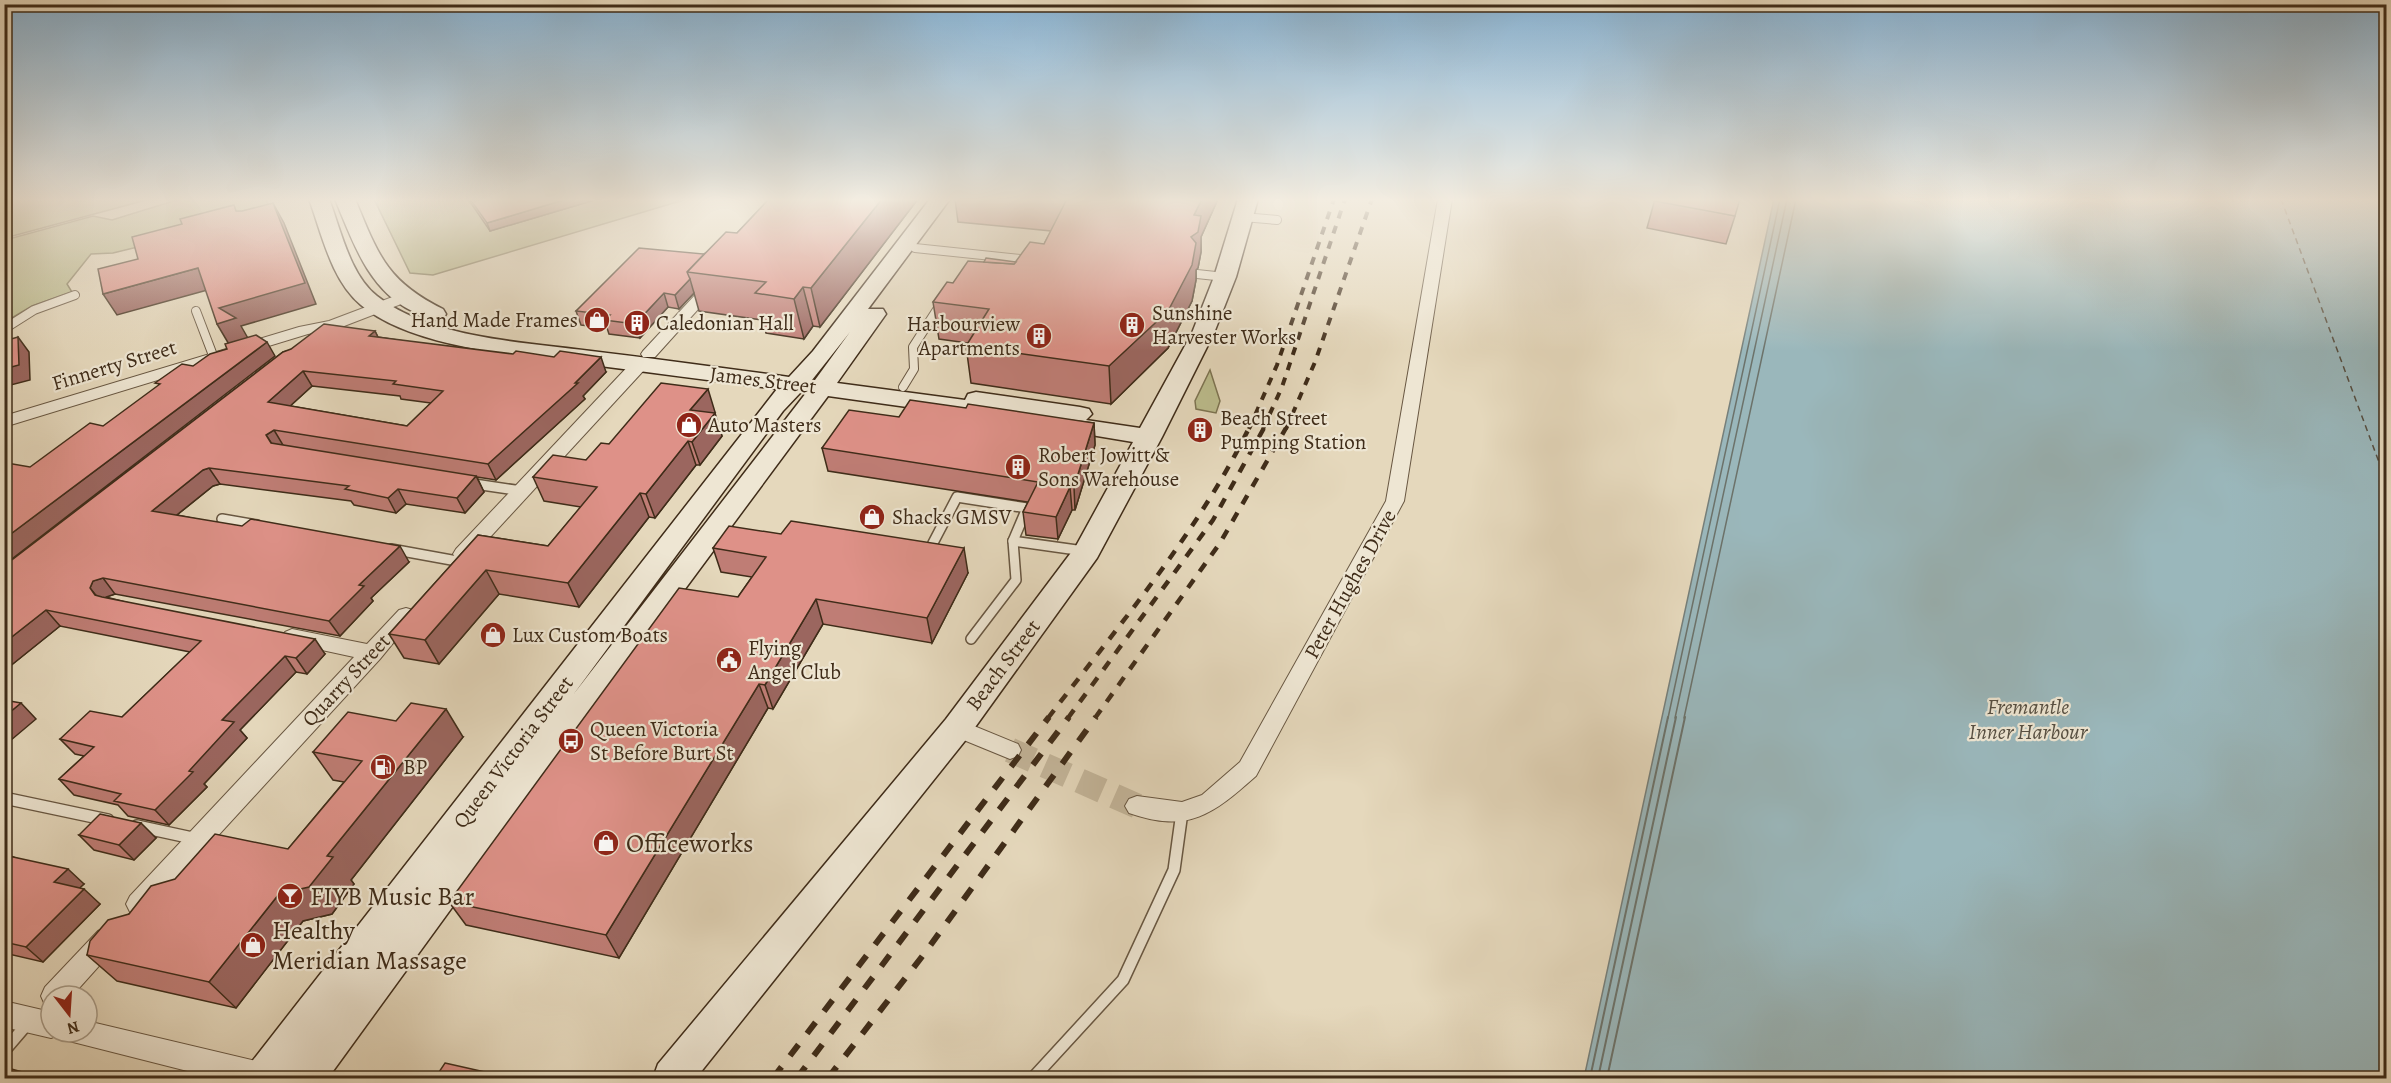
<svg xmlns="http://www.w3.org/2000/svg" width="2391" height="1083" font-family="Alegreya,serif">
	<rect width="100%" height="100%" fill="#e5d8bc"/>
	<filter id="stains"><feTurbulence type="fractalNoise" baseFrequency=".00333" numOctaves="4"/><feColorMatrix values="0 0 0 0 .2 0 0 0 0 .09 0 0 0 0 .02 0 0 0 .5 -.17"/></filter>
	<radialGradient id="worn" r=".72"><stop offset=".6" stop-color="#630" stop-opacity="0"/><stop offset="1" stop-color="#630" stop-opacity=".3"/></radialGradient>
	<g fill="#bbbc8c" stroke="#7d7452" stroke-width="1.5">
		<polygon points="5,199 150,199 5,238"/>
		<polygon points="180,199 266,199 272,214 113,253 91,254 67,284 72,292 32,306 5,322 5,240 93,216 112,220"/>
		<polygon points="374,199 687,199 433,275 410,273"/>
		<polygon points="1210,370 1220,401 1216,413 1196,409 1195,401"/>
	</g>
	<polygon fill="#9ab7bb" stroke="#767f7a" stroke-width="1.5" points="1774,199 2386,199 2386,1078 1584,1078"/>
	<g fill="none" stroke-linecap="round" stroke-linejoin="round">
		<g stroke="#6c726a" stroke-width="1.5">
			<polyline points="1668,718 1780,199"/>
			<polyline points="1675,718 1787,199"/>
			<polyline points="1684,718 1796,199"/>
		</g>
		<g stroke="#6c726a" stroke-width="2">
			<polyline points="1590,1078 1668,717"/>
			<polyline points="1598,1078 1676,717"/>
			<polyline points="1607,1078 1685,717"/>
		</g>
		<polyline stroke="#564f42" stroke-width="1.5" stroke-dasharray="6 4.5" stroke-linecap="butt" points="2281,199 2386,481"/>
		<polyline stroke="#c4b69b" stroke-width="25" stroke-dasharray="25 13" stroke-linecap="butt" points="1010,750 1137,806"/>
		<g stroke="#685742" stroke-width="10">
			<g id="lane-far2">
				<polyline points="1243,217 1277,220"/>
				<polyline points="915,248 1029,260"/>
				<polyline points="1197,274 1225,277"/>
				<polyline points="196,311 214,358"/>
				<polyline points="4,329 34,310 75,295"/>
				<polyline points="903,387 914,369 913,347 940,305"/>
			</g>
		</g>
		<g stroke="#685742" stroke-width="12">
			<g id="lane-far1">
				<polyline points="468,483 522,491"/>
				<polyline points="222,519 257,525"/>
				<polyline points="933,543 957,497 1027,508 1013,541 1084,551"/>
				<polyline points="391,549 457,561"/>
				<polyline points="971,639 1016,580 1013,541"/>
			</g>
		</g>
		<g stroke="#685742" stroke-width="14">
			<g id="lane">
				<polyline points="4,798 108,820"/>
				<polyline points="137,826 197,839"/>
				<polyline points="4,1051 28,1023"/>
				<polyline points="1033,1078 1123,980 1174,870 1182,812"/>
			</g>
		</g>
		<g stroke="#685742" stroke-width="2">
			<g id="street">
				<path d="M1438,199h14l-48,302 -148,275c-43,38 -67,58 -127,37l-4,-7 4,-7 8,-3 45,6 20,-7 38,-33 146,-261z"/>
				<polygon points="714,278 719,280 722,283 719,286 655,357 643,357 641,354 643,351 709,280"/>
				<polygon points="403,293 411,298 409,301 339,328 308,334 4,427 4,416 299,327 329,321"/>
				<polygon points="639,360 645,361 647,365 645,369 470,559 456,559 453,554 456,549 633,361"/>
				<polygon points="406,608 413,610 416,615 380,659 148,912 139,915 130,912 126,904 130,896 354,657 285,642 281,637 285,632 292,629 367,644 399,610"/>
				<polygon points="957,719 1018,744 1021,750 1018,756 1010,759 949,734 946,728 949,722"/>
				<polygon points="107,927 116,931 120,939 116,947 72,996 51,996 51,1007 45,1005 41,996 45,987 98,931"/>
				<polygon points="4,1001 51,1012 51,1032 62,1032 61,1034 51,1038 4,1027"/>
				<polygon points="87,1021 269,1064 279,1068 283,1078 215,1078 69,1041 65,1032 87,1032"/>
			</g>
		</g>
		<g stroke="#3f2c19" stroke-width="3">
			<g id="secondary">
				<path d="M309,199h20c12,31 21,76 48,97 55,43 147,46 214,55 66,8 132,17 198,26l24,-26 117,-152h20l-82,110h15l3,5 -49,69 128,17 3,-6 8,-2 104,15 9,2 3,5 -6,6 54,8 52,-95 22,-56 24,-78h20l-22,78 -22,56 -52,104 -65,121 -129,179 -272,341h-43l5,-14 288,-345 130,-173 57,-104 -84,-14 -3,-5 5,-6 -47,-7 -2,7 -9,2 -165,-23 -223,301 -277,381h-83l5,-14 527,-675c-61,-8 -123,-16 -185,-24 -67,-9 -179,-16 -231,-60 -30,-25 -39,-71 -52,-106zM850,332l-35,48h-3zM801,392l5,1 -233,302 210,-284z"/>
				<path d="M335,199h20c23,55 31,82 88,110l3,5 -3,5c-12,3 -20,-2 -31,-8 -44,-22 -59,-69 -77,-112z"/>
			</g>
		</g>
		<use href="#lane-far2" stroke="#eee6d3" stroke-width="8"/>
		<use href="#lane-far1" stroke="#eee6d3" stroke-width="9"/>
		<use href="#lane" stroke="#eee6d3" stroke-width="11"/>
		<use href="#street" fill="#eee6d3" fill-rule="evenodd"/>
		<use href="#secondary" fill="#eee6d3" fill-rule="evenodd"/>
		<g stroke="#3f2c19" stroke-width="4" stroke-dasharray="8 8" stroke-linecap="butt">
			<polyline points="1249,429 1277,365 1334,199"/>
			<polyline points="1263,429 1282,387 1345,199"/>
			<polyline points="1286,429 1315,362 1372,199"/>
		</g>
		<g stroke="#3f2c19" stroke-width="4.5" stroke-dasharray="10 10" stroke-linecap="butt">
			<path d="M1048,718c71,-93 149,-184 201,-290"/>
			<polyline points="1068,718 1213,520 1264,428"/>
			<polyline points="1095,718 1220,543 1286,428"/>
		</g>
		<g stroke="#3f2c19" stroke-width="6" stroke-dasharray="14 14" stroke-linecap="butt">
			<polyline points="773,1078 1049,717"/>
			<polyline points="797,1078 1069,717"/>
			<polyline points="828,1078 924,954 1096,717"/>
		</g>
	</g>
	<g fill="#bf7d75" stroke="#3f2c19" stroke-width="1.5" fill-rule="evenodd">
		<polygon points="468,199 598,199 490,231"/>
		<polygon points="769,199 918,199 820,327 813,326 804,339 766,333 762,320 699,311 694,293 679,309 668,307 640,338 609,334 607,328 581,325 576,311 704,254 737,233"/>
		<polygon points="955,199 1218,199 1201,237 1201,252 1198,268 1196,270 1196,280 1192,301 1168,348 1111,404 971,383 966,346 968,343 939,339 933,302 953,283 984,262 1016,262 1044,244 1051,231 958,222"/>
		<polygon points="1655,199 1735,216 1726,244 1647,228"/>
		<path d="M375,331l3,6 228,35 -23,24 2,3 -89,81 -19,-3 7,15 -19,21 -59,-9 -10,9 -42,-8 -3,-4 -131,-17 -7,2 -36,29 232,47 -38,36 2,3 -33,35 -225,-42 -9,3 219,57 -18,20 -11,-2 -56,58 7,8 -43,46 3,3 -38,38 -41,-9 -10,-11 -44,-10 -15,-16 25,-23 -9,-2 -15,-15 62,-22 68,-65 -130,-26 -56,45v-105l279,-214zM312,386l88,10 1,3 30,4 -24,23 -117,-20z"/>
		<polygon points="966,408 1094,423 1095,445 1075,510 1072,510 1058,539 1026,535 1023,512 1028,502 828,471 822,448 899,417"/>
		<polygon points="715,412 714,413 722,436 700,465 696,465 655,518 649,517 579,607 499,594 439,664 404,658 389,634 478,535 548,546 581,507 544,501 533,477 586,460 609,444"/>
		<polygon points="713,548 968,573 932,643 823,624 773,709 768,708 619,958 466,925 449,902 738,597 752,577 721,572"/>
		<polygon points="463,737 351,880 354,884 332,914 303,921 236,1008 117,981 87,955 129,914 288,849 344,782 333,780 313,752"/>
		<polygon points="79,835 156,838 134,860 94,850"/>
		<polygon points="4,852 8,855 84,884 79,888 100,904 43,962 4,953"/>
	</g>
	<g fill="#9b665f" stroke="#3f2c19" stroke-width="1.5">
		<polygon points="567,199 598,199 490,231 487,223"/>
		<polygon points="882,199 918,199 820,327 811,288"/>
		<polygon points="1202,199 1218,199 1201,237 1201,252 1198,268 1196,270 1196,280 1192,301 1168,348 1111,404 1109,366 1191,237 1194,215"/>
		<polygon points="273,203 284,223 316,304 241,326 249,340 230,346 217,324 219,308"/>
		<polygon points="198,268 211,289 117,315 103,294"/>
		<polygon points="690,279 694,293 679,309 675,295"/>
		<polygon points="803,287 813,326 804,339 794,299"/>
		<polygon points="664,293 668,307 640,338 635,324"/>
		<polygon points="375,331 382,346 369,336"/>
		<polygon points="18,337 29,352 30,380 7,386 4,383 4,369"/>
		<polygon points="267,342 275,356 4,565 4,539"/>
		<polygon points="601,357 606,372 583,396 585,399 496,480 488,464 575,383"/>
		<polygon points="303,371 312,386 277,418 268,402"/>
		<polygon points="708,389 715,412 698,433 690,410"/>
		<polygon points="715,413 722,436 700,465 692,442"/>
		<polygon points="1094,423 1095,445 1075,510 1074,487"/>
		<polygon points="274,430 283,445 276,450 266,435"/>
		<polygon points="4,431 7,434 4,448"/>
		<polygon points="688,441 696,465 655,518 646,494"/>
		<polygon points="209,468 220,484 213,486 163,526 152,511 203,470"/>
		<polygon points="476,476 484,492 465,513 457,498"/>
		<polygon points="1070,487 1072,510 1058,539 1056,517"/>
		<polygon points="398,489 406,504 396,513 388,498"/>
		<polygon points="640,493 649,517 579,607 568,583"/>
		<polygon points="400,546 409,562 371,598 373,601 340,636 329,621 359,585"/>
		<polygon points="964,548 968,573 932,643 927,618"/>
		<polygon points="486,570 499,594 439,664 425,640"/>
		<polygon points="103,578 115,594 106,597 103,604 90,588 93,581"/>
		<polygon points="816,599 823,624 773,709 765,685"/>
		<polygon points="46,610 60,626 4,671 4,643"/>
		<polygon points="315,639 325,654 307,674 296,658"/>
		<polygon points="285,656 296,672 240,730 247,738 204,784 207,787 169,825 155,810 189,771 222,720"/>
		<polygon points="759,684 768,708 619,958 606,935"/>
		<polygon points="21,703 36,719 4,746 4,717"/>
		<polygon points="446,709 463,737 351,880 354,884 332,914 303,921 236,1008 209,982 279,894 327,856"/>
		<polygon points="141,823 156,838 134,860 119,845"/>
		<polygon points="68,869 84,884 70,897 54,882"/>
		<polygon points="84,889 100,904 43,962 26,947"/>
		<polygon points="22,1072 32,1078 16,1078"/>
		<polygon points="485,1072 490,1078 481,1078"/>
	</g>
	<g fill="#de9188" stroke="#3f2c19" stroke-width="1.5" fill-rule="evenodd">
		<polygon points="470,199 567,199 487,223"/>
		<polygon points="769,199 882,199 811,288 803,287 794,299 755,293 766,282 687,272 726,232 737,233"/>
		<polygon points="1067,199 1202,199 1194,215 1201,216 1198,232 1191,237 1196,243 1192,265 1168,311 1109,366 966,346 989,309 933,302 947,282 953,283 968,261 1014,264 1030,242 1044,244"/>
		<polygon points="1655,199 1740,199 1735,216 1654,201"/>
		<polygon points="273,203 305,283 219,308 236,318 217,324 198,268 103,294 98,269 138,259 132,237 182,224 180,219 234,205 236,211 242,211"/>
		<polygon points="639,248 704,254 687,272 690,279 675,295 664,293 635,324 604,320 610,315 576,311"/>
		<polygon points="986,258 1016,262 1014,264 984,262"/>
		<path d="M324,324l51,7 -6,5 144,18 3,-3 38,6 6,-6 41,6 -26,26h3l-90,81 -214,-34 -8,5 5,8 205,33 -19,22 -59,-9 -10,9 -43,-9 4,-3 -140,-18 -6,2 -51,41 90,15 9,-7 149,27 -41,39 5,1 -35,35 -226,-43 -10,3 -3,7 5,7 7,2 213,42 -19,19 -11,-2 -63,64 12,2 -45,49 4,1 -38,38 -41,-9 7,-7 -62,-15 35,-32 -34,-8 30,-28 32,6 79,-76 -155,-31 -42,33v-77l279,-214 8,-3zM303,371l93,10 -3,3 50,7 -36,35 -139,-24z"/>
		<polygon points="256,335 267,342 4,539 4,465 7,463 30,467 90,423 103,426 160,384 155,383 182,364 193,366 210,354 227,349 225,344"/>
		<polygon points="18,337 19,365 4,369 4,341"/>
		<polygon points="661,383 708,389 690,410 715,413 692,442 688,441 646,494 640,493 568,583 486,570 425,640 389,634 478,535 548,546 597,487 533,477 553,455 586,460 601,443 609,444"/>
		<polygon points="910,400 966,408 968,404 1094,423 1074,487 1070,487 1056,517 1023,512 1038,482 822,448 849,410 899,417"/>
		<polygon points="791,521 964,548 927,618 816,599 765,685 759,684 606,935 449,902 679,588 738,597 766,557 713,548 729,526 781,534"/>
		<polygon points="4,700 21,703 4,717"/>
		<polygon points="411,703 446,709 327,856 333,857 309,887 279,894 209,982 87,955 90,941 108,920 129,914 151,886 175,879 215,834 288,849 362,761 313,752 348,712 396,721"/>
		<polygon points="100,814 141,823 119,845 79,835"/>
		<polygon points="4,855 68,869 54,882 84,889 26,947 4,942"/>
		<polygon points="445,1063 485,1072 481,1078 435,1078"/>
		<polygon points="4,1067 22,1072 16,1078 4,1078"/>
	</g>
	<linearGradient id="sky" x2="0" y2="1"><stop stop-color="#89b5d6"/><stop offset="0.57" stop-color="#f3ede1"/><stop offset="1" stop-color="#f3ede1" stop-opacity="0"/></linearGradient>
	<rect width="2391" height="351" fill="url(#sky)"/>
	<defs>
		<g id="shop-disc" transform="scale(1.35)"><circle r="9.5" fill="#8f2418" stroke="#eee6d3"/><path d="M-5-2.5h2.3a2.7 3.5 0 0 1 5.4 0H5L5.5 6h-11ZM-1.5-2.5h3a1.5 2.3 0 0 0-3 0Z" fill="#fff"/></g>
		<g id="building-disc" transform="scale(1.35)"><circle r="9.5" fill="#8f2418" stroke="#eee6d3"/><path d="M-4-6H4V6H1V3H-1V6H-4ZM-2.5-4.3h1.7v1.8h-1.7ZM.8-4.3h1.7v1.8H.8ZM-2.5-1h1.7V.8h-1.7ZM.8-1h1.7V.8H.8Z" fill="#fff"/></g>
		<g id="civic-disc" transform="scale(1.35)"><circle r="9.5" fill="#8f2418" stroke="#eee6d3"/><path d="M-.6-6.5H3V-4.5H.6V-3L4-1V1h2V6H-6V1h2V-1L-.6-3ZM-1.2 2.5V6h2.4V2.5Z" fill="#fff"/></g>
		<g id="bus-disc" transform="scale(1.35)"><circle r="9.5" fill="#8f2418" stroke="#eee6d3"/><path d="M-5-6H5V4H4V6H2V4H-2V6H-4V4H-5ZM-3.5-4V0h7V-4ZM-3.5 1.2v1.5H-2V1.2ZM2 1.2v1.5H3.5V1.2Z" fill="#fff"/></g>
		<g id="fuel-disc" transform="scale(1.35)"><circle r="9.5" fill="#8f2418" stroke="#eee6d3"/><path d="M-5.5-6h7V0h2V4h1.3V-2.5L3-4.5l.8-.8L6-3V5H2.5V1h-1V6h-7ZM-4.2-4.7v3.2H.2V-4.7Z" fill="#fff"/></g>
		<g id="bar-disc" transform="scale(1.35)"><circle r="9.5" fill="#8f2418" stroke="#eee6d3"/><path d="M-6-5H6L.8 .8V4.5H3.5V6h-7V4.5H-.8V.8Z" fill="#fff"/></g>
	</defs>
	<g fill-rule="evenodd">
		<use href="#shop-disc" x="597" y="320"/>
		<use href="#building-disc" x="637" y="323"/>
		<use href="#building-disc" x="1132" y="325"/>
		<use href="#building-disc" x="1039" y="336"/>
		<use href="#shop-disc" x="689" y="425"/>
		<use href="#building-disc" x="1200" y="430"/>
		<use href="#building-disc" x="1018" y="467"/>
		<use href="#shop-disc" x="872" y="517"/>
		<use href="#shop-disc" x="493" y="635"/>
		<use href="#civic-disc" x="729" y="660"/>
		<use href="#bus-disc" x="571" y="741"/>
		<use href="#fuel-disc" x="383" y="767"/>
		<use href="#shop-disc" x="606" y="843"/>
		<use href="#bar-disc" x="290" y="896"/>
		<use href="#shop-disc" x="253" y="945"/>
	</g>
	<g text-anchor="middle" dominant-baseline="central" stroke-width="4.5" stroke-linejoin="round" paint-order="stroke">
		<g font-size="21" fill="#3f2c19" stroke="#eee6d3" text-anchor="start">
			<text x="1152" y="313">Sunshine<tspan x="1152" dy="24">Harvester Works</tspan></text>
			<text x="578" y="320" text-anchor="end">Hand Made Frames</text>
			<text x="656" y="323">Caledonian Hall</text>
			<text x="1020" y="324" text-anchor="end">Harbourview<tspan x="1020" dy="24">Apartments</tspan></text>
			<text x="1220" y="418">Beach Street<tspan x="1220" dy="24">Pumping Station</tspan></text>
			<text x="708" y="425">Auto Masters</text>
			<text x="1038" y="455">Robert Jowitt &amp;<tspan x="1038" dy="24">Sons Warehouse</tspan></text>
			<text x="892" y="517">Shacks GMSV</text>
			<text x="512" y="635">Lux Custom Boats</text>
			<text x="748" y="648">Flying<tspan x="748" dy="24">Angel Club</tspan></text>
			<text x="590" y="729">Queen Victoria<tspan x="590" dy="24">St Before Burt St</tspan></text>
			<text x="403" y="767">BP</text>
		</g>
		<g font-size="21" fill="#3f2c19" stroke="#eee6d3">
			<text transform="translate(114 365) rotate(-17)">Finnerty Street</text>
			<text transform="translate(763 380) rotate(7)">James Street</text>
			<text transform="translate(1350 584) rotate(-61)">Peter Hughes Drive</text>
			<text transform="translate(1003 665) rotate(-53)">Beach Street</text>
			<text transform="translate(346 680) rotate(-47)">Quarry Street</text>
			<text transform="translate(513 752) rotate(-53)">Queen Victoria Street</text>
		</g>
		<g font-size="22" font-style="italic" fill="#564f42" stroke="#eee6d3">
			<text x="2028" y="707">Fremantle<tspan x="2028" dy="25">Inner Harbour</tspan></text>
		</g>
		<g font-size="26" fill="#3f2c19" stroke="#eee6d3" text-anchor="start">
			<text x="626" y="843">Officeworks</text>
			<text x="310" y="896">FIYB Music Bar</text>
			<text x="272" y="930">Healthy<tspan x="272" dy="30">Meridian Massage</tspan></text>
		</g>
	</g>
	<rect width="2391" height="1083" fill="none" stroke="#e5d8bc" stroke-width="24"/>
	<rect x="6" y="6" width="2379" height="1071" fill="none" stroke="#3f2c19" stroke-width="3"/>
	<rect x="12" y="12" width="2367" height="1059" fill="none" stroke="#3f2c19" stroke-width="1.5"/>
	<g transform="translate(69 1014) rotate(163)"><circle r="28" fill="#eee6d3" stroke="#a89c89" stroke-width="1.5"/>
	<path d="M0-4.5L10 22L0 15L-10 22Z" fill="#8f2418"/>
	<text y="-9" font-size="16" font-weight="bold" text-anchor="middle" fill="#3f2c19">N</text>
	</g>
	<rect width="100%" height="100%" filter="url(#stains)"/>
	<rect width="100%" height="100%" fill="url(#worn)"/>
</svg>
